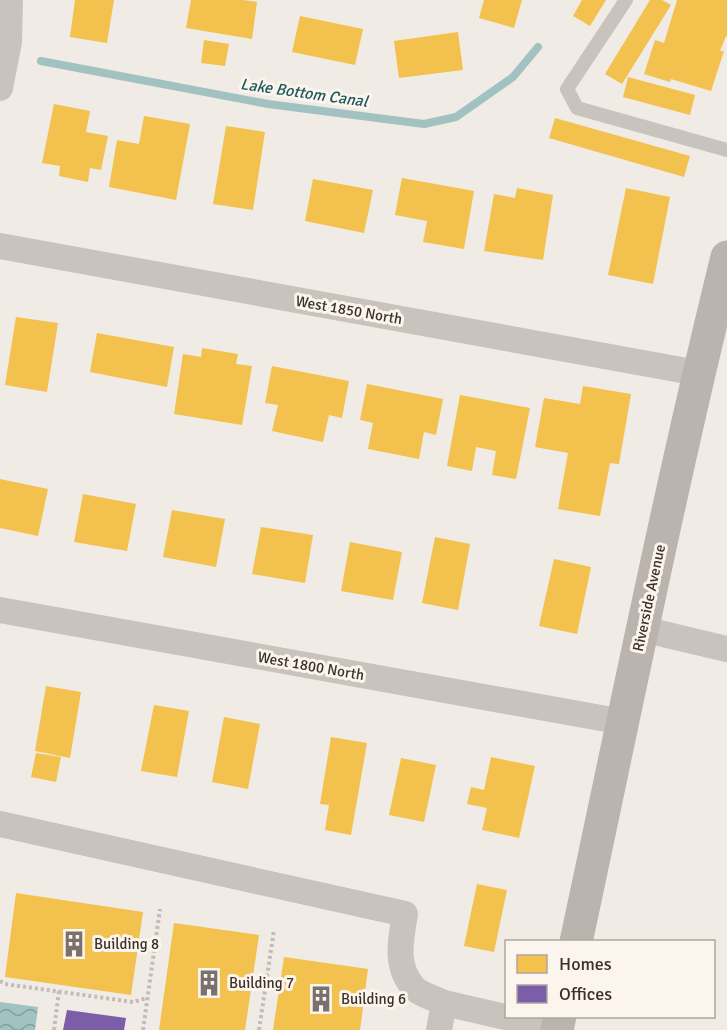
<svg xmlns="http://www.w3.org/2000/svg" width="727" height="1030" font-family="Signika,sans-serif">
	<defs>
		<pattern id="water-waves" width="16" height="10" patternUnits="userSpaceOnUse" patternTransform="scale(1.5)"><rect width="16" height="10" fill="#a1c2c1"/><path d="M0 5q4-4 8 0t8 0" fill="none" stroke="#849e9d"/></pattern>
	</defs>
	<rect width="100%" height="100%" fill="#f0ebe5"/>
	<polygon fill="url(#water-waves)" points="0,1002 38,1007 35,1030 0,1030"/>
	<g fill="#f2c14e">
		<polygon points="75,0 114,0 107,43 70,37"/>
		<polygon points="191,0 243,0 257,2 252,39 186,28"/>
		<polygon points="484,0 522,0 514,28 479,18"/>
		<polygon points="582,0 606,0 590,26 573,16"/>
		<polygon points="650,0 662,0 671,5 622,84 605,74"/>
		<polygon points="677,0 727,0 727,36 726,36 720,51 724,51 711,91 671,79 670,82 644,74 655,40 664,43"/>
		<polygon points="300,16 363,29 355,65 292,52"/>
		<polygon points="458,32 463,70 399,78 394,41"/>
		<polygon points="204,40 229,44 225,66 201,63"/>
		<polygon points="628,77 695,95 690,115 623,97"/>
		<polygon points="54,104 90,111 86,132 108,136 101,170 90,168 88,182 59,176 60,166 42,163"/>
		<polygon points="144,116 190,124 176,200 109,187 117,140 139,144"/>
		<polygon points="555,118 690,156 684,177 549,138"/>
		<polygon points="226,126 265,132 253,210 213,204"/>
		<polygon points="402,178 474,191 464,249 423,242 427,221 395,215"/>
		<polygon points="313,179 373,190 364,233 305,221"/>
		<polygon points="517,188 553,195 543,260 484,251 494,194 515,198"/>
		<polygon points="626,188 670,197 653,284 608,275"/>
		<polygon points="16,317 58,323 47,392 5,385"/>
		<polygon points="97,333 174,347 167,387 90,372"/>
		<polygon points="202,348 238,354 236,364 252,366 242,425 174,414 183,354 201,357"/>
		<polygon points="272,366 349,381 342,418 329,415 323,442 272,431 278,405 265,403"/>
		<polygon points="367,384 443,399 436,435 424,432 419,459 368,449 373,423 360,420"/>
		<polygon points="583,386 631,394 619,464 610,463 600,516 558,509 568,453 535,447 544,398 580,404"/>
		<polygon points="460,395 530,408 516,479 492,475 496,451 476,447 472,471 447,466"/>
		<polygon points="0,479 48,489 38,536 0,528"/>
		<polygon points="83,494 136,504 127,551 74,542"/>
		<polygon points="172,510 225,519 216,567 163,557"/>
		<polygon points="261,527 313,535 305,583 252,574"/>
		<polygon points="435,537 470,544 458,610 422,603"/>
		<polygon points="350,542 402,552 393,600 341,591"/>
		<polygon points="554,559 591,567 577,634 539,626"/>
		<polygon points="46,686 81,692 70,758 35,751"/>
		<polygon points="154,705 189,711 177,777 141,771"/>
		<polygon points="224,717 260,724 248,789 212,782"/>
		<polygon points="331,737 367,743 351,835 325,830 329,805 320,804"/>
		<polygon points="36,753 61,757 56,782 31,777"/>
		<polygon points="491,757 535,766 519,838 482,830 487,808 467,804 471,787 484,790"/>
		<polygon points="401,758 436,765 424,822 389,815"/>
		<polygon points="477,884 507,890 494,952 464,946"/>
		<polygon points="16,893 143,912 131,995 5,977"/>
		<polygon points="174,923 259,935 245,1030 159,1030"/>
		<polygon points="284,957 368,969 360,1030 273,1030"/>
	</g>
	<polygon fill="#7b5ea7" points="67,1010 126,1018 124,1030 63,1030"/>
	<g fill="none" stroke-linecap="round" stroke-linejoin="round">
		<polyline stroke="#a1c2c1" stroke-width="8" points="41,61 268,104 424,124 456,117 513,77 538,47"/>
		<g stroke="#c2bbb6" stroke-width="4" stroke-dasharray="3 3" stroke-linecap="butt">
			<polyline points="0,981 5,984 133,1002 147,998"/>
			<polyline points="54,1030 59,991"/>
			<polyline points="143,1030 160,909"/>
			<polyline points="259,1030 274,930"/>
		</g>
		<polyline stroke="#c9c3be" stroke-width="14" points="626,0 567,89 577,108 727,150"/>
		<g stroke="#c9c3be" stroke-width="26">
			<polyline points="0,88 9,42 10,0"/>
			<polyline points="0,246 698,373"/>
			<polyline points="0,610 623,722"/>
			<polyline points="642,629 727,649"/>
			<path d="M0,824l405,90c-4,26 -11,52 9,74 7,7 22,11 30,15l-5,27"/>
			<polyline points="444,1003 558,1029"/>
		</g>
		<g stroke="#bab3ae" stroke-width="33">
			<path d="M576,942c49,-229 95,-458 151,-685"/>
			<polyline points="557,1030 560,1016"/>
		</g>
	</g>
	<defs>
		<g id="building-bare" transform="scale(2.07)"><path d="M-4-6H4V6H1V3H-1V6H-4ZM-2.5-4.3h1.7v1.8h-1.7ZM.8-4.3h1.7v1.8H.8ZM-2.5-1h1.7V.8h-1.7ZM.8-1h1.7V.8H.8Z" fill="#7a716c" stroke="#fbf5ee" stroke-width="2.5" paint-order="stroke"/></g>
	</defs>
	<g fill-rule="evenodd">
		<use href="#building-bare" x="74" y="944"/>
		<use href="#building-bare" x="209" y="983"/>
		<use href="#building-bare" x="321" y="999"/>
	</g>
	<g text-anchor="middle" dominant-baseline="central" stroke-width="6" stroke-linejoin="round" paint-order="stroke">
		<g font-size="15" fill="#3b302b" stroke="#fbf5ee">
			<text transform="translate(349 310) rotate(10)">West 1850 North</text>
			<text transform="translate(649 598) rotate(-78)">Riverside Avenue</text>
			<text transform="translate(311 666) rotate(10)">West 1800 North</text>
		</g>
		<g font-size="15" fill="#3b302b" stroke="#fbf5ee" text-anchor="start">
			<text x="94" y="944">Building 8</text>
			<text x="229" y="983">Building 7</text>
			<text x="341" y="999">Building 6</text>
		</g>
		<g font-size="16" font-style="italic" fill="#1f5a5e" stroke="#fbf5ee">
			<text transform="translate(304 93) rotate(8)">Lake Bottom Canal</text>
		</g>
	</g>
	<rect x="505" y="940" width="210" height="78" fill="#fbf5ee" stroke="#aea6a0" stroke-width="1.5"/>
	<rect x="517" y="955" width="30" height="18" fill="#f2c14e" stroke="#aea6a0" stroke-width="1.5"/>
	<text x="559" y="970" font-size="18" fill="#3b302b">Homes</text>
	<rect x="517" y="985" width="30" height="18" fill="#7b5ea7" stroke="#aea6a0" stroke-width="1.5"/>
	<text x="559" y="1000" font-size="18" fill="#3b302b">Offices</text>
</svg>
